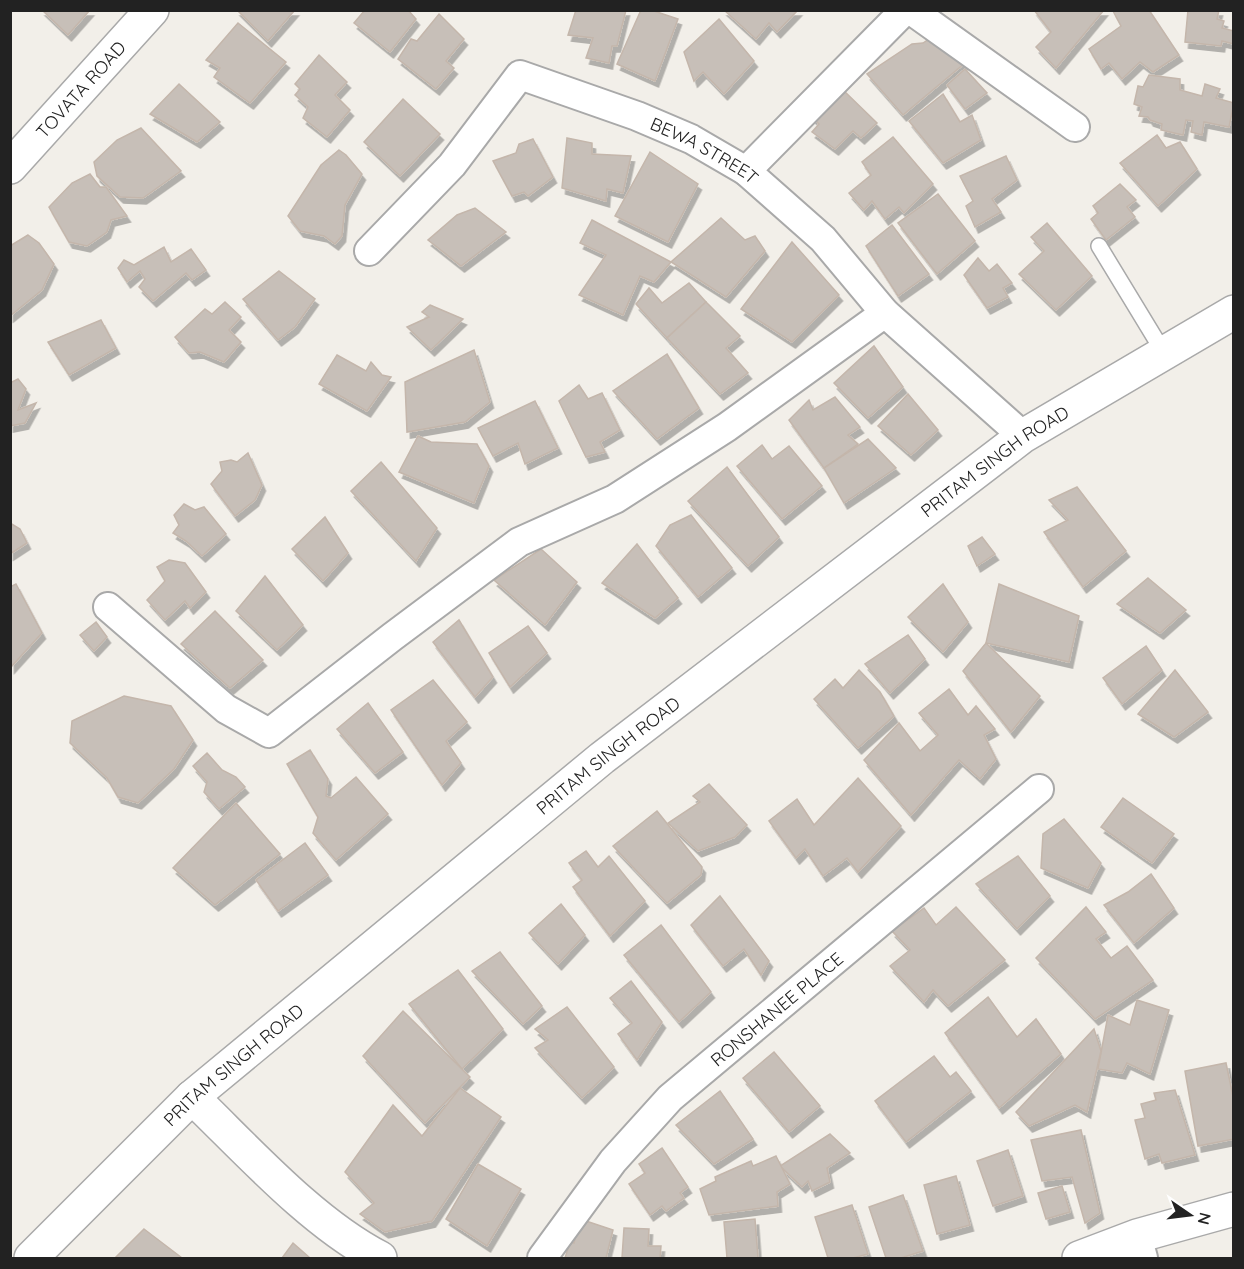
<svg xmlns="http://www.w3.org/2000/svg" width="1244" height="1269" font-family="Quicksand,sans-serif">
	<defs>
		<filter id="shadow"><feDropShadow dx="3.5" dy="6" stdDeviation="0" flood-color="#0004"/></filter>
	</defs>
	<rect width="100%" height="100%" fill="#f2efe9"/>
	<g fill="#c7bfb8" stroke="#c4b6ab" stroke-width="1.5" filter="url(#shadow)">
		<polygon points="42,10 90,10 68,35"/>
		<polygon points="237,10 295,10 268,41"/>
		<polygon points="365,10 408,10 416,19 390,52 354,23"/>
		<polygon points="576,10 626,10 617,46 612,46 609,63 586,58 593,38 568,35"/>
		<polygon points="641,10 651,10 678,19 655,81 617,64"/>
		<polygon points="724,10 798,10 777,32 769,23 756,39"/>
		<polygon points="1034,10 1104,10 1056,68 1036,47 1051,32"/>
		<polygon points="1149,10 1179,55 1153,72 1140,62 1122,79 1109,63 1101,69 1089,49 1121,26 1113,11"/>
		<polygon points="1188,10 1219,10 1217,19 1224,21 1222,28 1234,31 1234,44 1222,41 1221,46 1185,42"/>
		<polygon points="439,14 464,39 446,61 454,68 436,89 398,59 411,39 417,41"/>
		<polygon points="719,19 754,61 724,94 703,72 694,81 684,52"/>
		<polygon points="238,23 286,62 250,103 214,77 220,68 206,60"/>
		<polygon points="935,35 965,63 903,115 867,74 912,44 923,43"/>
		<polygon points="319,55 347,82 335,95 350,110 327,137 303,118 308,107 295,95 300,89 295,84"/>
		<polygon points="965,69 987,93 965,109 947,85"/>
		<polygon points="1149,75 1180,79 1180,90 1202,96 1205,84 1220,89 1216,98 1234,103 1229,127 1204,122 1202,135 1191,132 1193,121 1186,120 1183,135 1161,130 1162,124 1150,120 1148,117 1139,116 1142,107 1134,104 1138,86 1143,87"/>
		<polygon points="179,84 220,122 197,142 150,114"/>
		<polygon points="840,87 877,123 861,138 853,131 835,149 812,132 819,124 811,116"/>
		<polygon points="943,94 960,122 972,115 981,140 943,163 909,121"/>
		<polygon points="403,99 440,134 400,176 364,142"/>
		<polygon points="141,128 181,171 143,198 120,197 97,176 94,162 117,140"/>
		<polygon points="1157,135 1166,148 1180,142 1197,169 1158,206 1120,163"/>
		<polygon points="893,137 933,184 904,213 899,207 885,219 872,201 864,210 849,193 871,175 862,162"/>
		<polygon points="567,138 592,143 592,154 631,156 623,193 607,189 606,201 562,188"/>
		<polygon points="533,139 553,177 528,196 524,192 512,196 493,161 516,153 519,144"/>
		<polygon points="339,150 346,155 362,174 345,205 342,236 335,244 324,236 300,231 288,216 321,165"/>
		<polygon points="650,152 698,184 668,242 615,216"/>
		<polygon points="1006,156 1017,180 992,199 1001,212 975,227 966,206 973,201 960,176"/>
		<polygon points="90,174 100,187 106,187 127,216 111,220 107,232 87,246 69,242 49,207 72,183"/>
		<polygon points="1120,184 1136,200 1127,207 1135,217 1106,240 1091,219 1098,213 1093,206"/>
		<polygon points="938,194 975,241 937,274 898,223"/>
		<polygon points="475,208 506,232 461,266 428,240 457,215"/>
		<polygon points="721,218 745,240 755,236 765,251 726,297 671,262"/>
		<polygon points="592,220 671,262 654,282 640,276 623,315 579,295 606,255 580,243"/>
		<polygon points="1047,223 1092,276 1056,310 1019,274 1044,251 1031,237"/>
		<polygon points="892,225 929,274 898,296 866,246"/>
		<polygon points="28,235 39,243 54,264 42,290 10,316 10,246"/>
		<polygon points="792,242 839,295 792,342 741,309"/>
		<polygon points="164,247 171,262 191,249 206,270 192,280 186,273 153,301 139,287 145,279 140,271 127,282 118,268 124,260 134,265"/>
		<polygon points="978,258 989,271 997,264 1012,283 1003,288 1008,297 987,308 964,275"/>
		<polygon points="279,271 315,299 295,327 278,340 243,299"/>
		<polygon points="689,283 706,302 667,338 636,304 649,288 662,303"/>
		<polygon points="225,302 241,317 229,330 241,342 224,362 200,352 189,353 175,337 205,309 212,314"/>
		<polygon points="706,302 740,336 726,348 748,373 720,394 667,338"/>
		<polygon points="430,305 463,319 431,350 407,327 429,317 422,312"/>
		<polygon points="101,320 116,348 69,375 48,342"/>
		<polygon points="874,346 903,387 868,418 834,383"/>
		<polygon points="474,350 490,402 465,422 407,432 405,382"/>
		<polygon points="667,354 699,408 657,439 613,391"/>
		<polygon points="337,355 366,371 371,362 382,375 391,377 367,411 319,384"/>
		<polygon points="18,379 26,389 18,410 36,403 25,423 10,426 10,383"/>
		<polygon points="579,385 588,399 602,393 620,430 600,442 605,452 586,457 559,401"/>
		<polygon points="908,394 938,430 911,455 878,426"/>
		<polygon points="835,397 860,427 848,435 858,444 824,468 789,420 809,400 813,410"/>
		<polygon points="535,401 558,448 525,464 518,443 493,456 478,428"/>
		<polygon points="418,436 431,442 477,444 489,466 474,503 399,472"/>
		<polygon points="868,439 896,468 844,503 824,468"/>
		<polygon points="762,445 772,459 789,446 822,486 782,519 737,466"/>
		<polygon points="248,453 262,485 255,500 235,516 211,484 222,471 220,462 231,460 237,462"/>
		<polygon points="381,462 437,528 416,561 351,491"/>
		<polygon points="727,467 779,537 748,566 688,501"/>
		<polygon points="1077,487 1126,551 1083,587 1044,532 1068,520 1049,500"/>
		<polygon points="184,504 195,510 204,507 226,534 202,556 186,541 173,533 179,525 174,515"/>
		<polygon points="691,515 732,568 698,597 656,546 670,525"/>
		<polygon points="325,517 348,553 323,581 292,549"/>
		<polygon points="10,523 20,529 27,543 10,554"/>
		<polygon points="982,537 995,554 977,566 968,546"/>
		<polygon points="637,544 678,598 655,618 602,583"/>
		<polygon points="541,549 577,582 545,625 494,580"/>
		<polygon points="169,560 185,563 206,592 190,608 185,601 165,620 147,600 165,581 157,567"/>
		<polygon points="265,576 303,625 277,650 236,611"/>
		<polygon points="1148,578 1186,610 1160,633 1117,604"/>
		<polygon points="16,584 42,633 11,667 10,587"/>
		<polygon points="943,584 968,622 943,652 908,617"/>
		<polygon points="999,584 1079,616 1069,662 986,643"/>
		<polygon points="215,611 263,660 230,688 181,644"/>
		<polygon points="459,620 493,677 475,697 433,642"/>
		<polygon points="96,622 107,637 94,651 80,635"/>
		<polygon points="528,626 547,653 510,687 489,653"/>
		<polygon points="908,635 925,659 890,693 865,664"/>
		<polygon points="986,643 1040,696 1011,732 963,671"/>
		<polygon points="1146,646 1162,670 1122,704 1103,678"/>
		<polygon points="859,670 880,692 894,716 858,748 814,699 835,679 843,688"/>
		<polygon points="1175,670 1208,712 1174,737 1138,714"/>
		<polygon points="433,680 467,722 446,741 461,763 442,785 391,710"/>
		<polygon points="949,689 968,715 976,706 995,729 984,735 996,759 980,779 959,760 911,815 864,760 899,723 920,751 938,735 919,713"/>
		<polygon points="124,696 171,706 193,740 174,769 138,803 118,797 107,778 70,743 72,721"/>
		<polygon points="368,703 403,752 375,773 337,729"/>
		<polygon points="310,750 328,779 326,796 331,798 356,777 388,814 336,860 313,833 318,817 287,764"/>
		<polygon points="207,753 222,770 236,777 245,787 219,809 204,792 207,782 193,766"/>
		<polygon points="858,778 901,826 858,872 847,858 823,876 805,849 796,858 769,821 797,799 814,825"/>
		<polygon points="709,784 747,825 735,837 698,851 668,823 700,802 693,796"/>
		<polygon points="1123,798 1174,834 1152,863 1101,827"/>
		<polygon points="236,803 280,854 215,905 173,868"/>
		<polygon points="657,811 702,867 701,875 667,903 613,846"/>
		<polygon points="1064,819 1101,863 1088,888 1041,868 1043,834"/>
		<polygon points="305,843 328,875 278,911 256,880"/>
		<polygon points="586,851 598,867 609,856 645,901 610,936 573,887 582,880 569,863"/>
		<polygon points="1018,856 1050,896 1017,929 976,884"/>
		<polygon points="1151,874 1174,908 1134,943 1104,905 1128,892"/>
		<polygon points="720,896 769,961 761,975 744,949 723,966 691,925"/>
		<polygon points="561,904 585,935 558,964 529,933"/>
		<polygon points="956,907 1005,960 948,1006 933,990 924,1002 890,966 910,950 892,931 924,908 936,925"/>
		<polygon points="1086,907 1106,932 1096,939 1111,958 1127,946 1153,980 1095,1019 1036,958"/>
		<polygon points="661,925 711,992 679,1022 624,955"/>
		<polygon points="500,952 542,1006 523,1024 472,971"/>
		<polygon points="458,970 503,1029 462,1069 409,1004"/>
		<polygon points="631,981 662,1022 637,1060 618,1034 632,1023 610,998"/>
		<polygon points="988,997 1017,1037 1036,1019 1061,1054 999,1108 945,1033"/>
		<polygon points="1137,1000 1169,1010 1150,1074 1127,1063 1122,1073 1098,1069 1108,1015 1130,1025"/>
		<polygon points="567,1007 614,1067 582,1098 535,1048 548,1040 535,1029"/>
		<polygon points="403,1011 470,1077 425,1123 363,1056"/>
		<polygon points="1094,1029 1101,1051 1087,1112 1075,1105 1029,1126 1016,1112"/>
		<polygon points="774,1052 820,1106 789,1132 743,1078"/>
		<polygon points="934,1056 950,1077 956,1072 971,1091 906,1142 875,1101"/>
		<polygon points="1226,1063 1234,1101 1234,1139 1198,1146 1185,1071"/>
		<polygon points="460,1088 501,1117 432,1221 385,1232 360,1214 374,1203 345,1172 393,1105 422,1136"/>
		<polygon points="1175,1090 1195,1155 1162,1163 1159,1154 1145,1159 1135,1120 1145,1118 1141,1104 1156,1100 1154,1093"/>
		<polygon points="720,1091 753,1139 714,1164 676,1125"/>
		<polygon points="1081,1130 1100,1213 1085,1223 1072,1177 1042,1181 1031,1140"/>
		<polygon points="830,1134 850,1153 827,1168 830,1182 812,1191 808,1181 802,1187 780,1166"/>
		<polygon points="662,1148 688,1187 680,1193 684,1198 666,1211 662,1206 650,1215 629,1184 645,1173 639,1164"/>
		<polygon points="1008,1150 1023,1196 993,1206 977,1161"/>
		<polygon points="776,1156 790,1184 777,1192 778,1206 709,1215 700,1189 716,1181 715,1177 751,1161 753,1166"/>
		<polygon points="478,1164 521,1189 487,1246 446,1219"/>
		<polygon points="956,1176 970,1225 937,1234 924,1185"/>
		<polygon points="1062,1186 1070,1212 1046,1219 1038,1193"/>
		<polygon points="903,1195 923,1251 901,1258 886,1258 869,1207"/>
		<polygon points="852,1205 868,1254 853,1258 828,1258 815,1217"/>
		<polygon points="580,1219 613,1230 606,1258 565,1258 570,1242 574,1243"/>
		<polygon points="755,1219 758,1258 727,1258 724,1222"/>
		<polygon points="624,1228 649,1229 648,1246 661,1246 660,1258 622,1258"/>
		<polygon points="144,1229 182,1258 115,1258"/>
		<polygon points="293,1243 310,1258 282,1258"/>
	</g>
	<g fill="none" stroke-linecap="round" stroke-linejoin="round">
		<g stroke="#a9a9a9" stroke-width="18">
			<polyline id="service" points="1099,246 1164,353"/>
		</g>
		<g stroke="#a9a9a9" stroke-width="32">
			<g id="minor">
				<polyline points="911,10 1075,127"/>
				<polyline points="746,171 905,10"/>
				<path id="s1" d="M369,251l83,-86 68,-90 117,41 54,23 55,32 77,68 62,74 138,123"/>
				<polyline points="108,607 226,709 269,733 392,637 519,542 615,499 727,427 885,313"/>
				<polyline points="1137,1236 1143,1258"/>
				<path id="s2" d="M542,1258l71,-97 57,-63 369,-309"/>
			</g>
		</g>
		<g stroke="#a9a9a9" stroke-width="36">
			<g id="tertiary">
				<path id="s3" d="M10,167l142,-157"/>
				<path d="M192,1097c55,53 120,126 188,161"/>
				<path id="s4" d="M31,1258l161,-161 410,-339 421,-322 211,-124"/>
				<polyline points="1079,1258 1137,1236 1234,1209"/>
			</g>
		</g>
		<use href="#service" stroke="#fff" stroke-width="15"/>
		<use href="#minor" stroke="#fff" stroke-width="28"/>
		<use href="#tertiary" stroke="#fff" stroke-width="33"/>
	</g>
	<g text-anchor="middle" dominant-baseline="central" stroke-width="4.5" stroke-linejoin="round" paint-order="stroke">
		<g font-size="18" fill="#222" stroke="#fff">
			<text stroke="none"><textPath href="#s3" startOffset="105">TOVATA ROAD</textPath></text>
			<text stroke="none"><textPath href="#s1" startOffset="432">BEWA STREET</textPath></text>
			<text stroke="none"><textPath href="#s4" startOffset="1252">PRITAM SINGH ROAD</textPath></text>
			<text stroke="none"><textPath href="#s4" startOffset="766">PRITAM SINGH ROAD</textPath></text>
			<text stroke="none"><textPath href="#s2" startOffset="344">RONSHANEE PLACE</textPath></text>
			<text stroke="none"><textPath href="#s4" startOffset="280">PRITAM SINGH ROAD</textPath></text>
		</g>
	</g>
	<rect width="1244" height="1269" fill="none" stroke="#222222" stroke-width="24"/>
	<g transform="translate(1190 1215) rotate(104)" stroke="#ffffff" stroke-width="4.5" paint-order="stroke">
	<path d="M0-4.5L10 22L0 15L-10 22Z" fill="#222222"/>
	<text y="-9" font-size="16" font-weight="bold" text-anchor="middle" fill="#222222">N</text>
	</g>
</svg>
